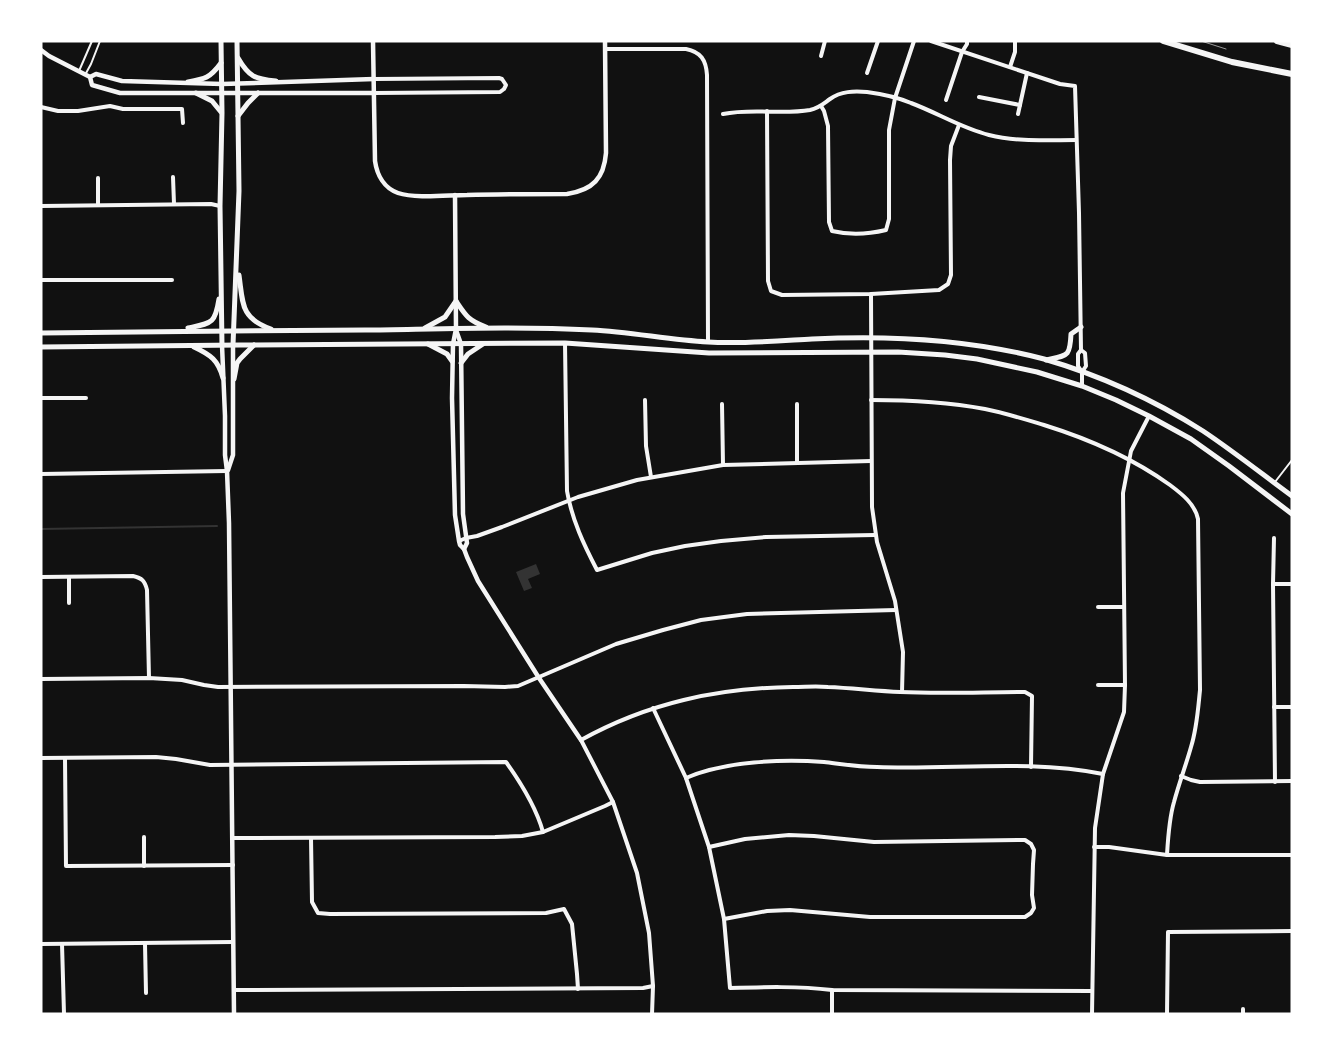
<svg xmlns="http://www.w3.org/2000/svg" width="1333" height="1055" font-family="'Nunito Sans',sans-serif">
	<rect width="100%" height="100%" fill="#111"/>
	<polygon fill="#333" points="536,564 540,574 528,579 532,588 524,591 516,572"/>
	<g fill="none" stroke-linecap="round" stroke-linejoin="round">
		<polyline stroke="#333" stroke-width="2" points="41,529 217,526"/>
		<g stroke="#f5f5f5" stroke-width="2">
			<polyline points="194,41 197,41"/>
			<polyline points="79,71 92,41"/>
			<polyline points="85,75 91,64 100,41"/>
			<polyline points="1275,482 1292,460"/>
		</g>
		<g stroke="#f5f5f5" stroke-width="4">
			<polyline points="931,41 1060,84 1075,86 1079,213 1081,350 1085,353 1086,366 1082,372"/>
			<path d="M605,49h81c15,3 20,11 21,26l1,267"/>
			<polyline points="821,56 825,41"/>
			<polyline points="1010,67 1015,52 1015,41"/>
			<polyline points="867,73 878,41"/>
			<polyline points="374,79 499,78 502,79 506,85 504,89 500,92 374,93"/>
			<polyline points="979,97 1020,105"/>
			<polyline points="946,100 962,52 967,44 967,41"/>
			<path d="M821,106l3,5 4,15 1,96 3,9c17,4 37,3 54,-1l3,-11v-89l6,-32 19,-57"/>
			<polyline points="41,107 58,111 78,111 110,106 123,109 182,109 183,123"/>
			<polyline points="767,111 768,281 771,291 782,295 871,294 939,290 948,284 951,275 950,160 951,146 959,125"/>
			<path d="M723,114c29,-6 59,1 87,-4 9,-2 13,-6 20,-11 11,-8 24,-8 37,-7 15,2 30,5 44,11 27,10 50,25 78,32 28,7 58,5 87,5"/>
			<polyline points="1018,114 1027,73"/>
			<polyline points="173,177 174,204"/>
			<polyline points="98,178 98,205"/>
			<polyline points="41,206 211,204 220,206"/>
			<polyline points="41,280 172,280"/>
			<polyline points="871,294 872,507 877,542 895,601 903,652 902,692"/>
			<path d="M565,343l2,148c5,29 17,54 30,79l55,-17 33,-7 36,-5 45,-4 109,-2"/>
			<polyline points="1081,350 1078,354 1078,366 1082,372 1082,386"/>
			<polyline points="41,398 86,398"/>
			<polyline points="645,400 646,446 651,477"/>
			<path d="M871,400c39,0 76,2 114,9 20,4 39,10 59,16 45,14 87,32 126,60 12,9 25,19 28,34l2,171c-2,19 -3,38 -9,57 -5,18 -12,36 -17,55 -5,17 -6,36 -7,53"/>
			<polyline points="722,404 723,465"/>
			<polyline points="797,404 797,462"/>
			<polyline points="41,474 227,471"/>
			<polyline points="1274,538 1273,584 1275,782"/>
			<polyline points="459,541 466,538 477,536 502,527 578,497 637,480 723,465 871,461"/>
			<path d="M41,577l92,-1c9,2 12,5 14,14l2,88"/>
			<polyline points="69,577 69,603"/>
			<polyline points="1273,584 1292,584"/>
			<polyline points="1098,607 1124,607"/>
			<polyline points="41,679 149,678 182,680 204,685 218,687 464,686 505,687 518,686 616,644 663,630 701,620 747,614 896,610"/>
			<polyline points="1098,685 1125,685"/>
			<polyline points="1274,707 1292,707"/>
			<path d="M653,708l33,70 23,69 15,72 6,69c34,-1 68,-2 102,2l260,1"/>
			<path d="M41,758l115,-1 20,2 34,6 296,-3c15,21 30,45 37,70"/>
			<polyline points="65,758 66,866 233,865"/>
			<polyline points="1181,776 1191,780 1200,782 1292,781"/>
			<path d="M686,778c39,-17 96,-19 138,-16 17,2 35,5 53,5 75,3 152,-8 226,7"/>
			<polyline points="144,837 144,866"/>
			<polyline points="232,838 495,837 522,836 543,832 605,806 613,802"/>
			<polyline points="311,838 312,902 318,913 330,914 546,913 564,909 572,924 577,974 578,989"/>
			<polyline points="709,847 745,839 789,835 814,836 874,842 1025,840 1031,844 1034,850 1033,864 1032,895 1034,908 1031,913 1025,917 870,917 790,910 767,911 724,919"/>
			<polyline points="1094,847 1109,847 1167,855 1292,855"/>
			<polyline points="41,944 233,942"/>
			<polyline points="62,944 64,1014"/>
			<polyline points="145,944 146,993"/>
			<polyline points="234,990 643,988 653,986"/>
			<path d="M652,1014l1,-28 -4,-53 -12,-60 -24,-71 -32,-62c67,-37 136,-52 212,-53 12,0 23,-1 35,0 24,1 48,4 72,5 41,2 84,0 125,0l7,4 -1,71"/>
			<polyline points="832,1014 832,990"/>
			<polyline points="1092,1014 1095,828 1103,774 1124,712 1125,685 1123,493 1131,451 1149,416"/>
			<polyline points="1167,1014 1168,932 1292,931"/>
			<polyline points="1243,1014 1243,1009"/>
		</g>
		<g stroke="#f5f5f5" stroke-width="4.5">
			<path d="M373,41l2,120c2,14 9,27 23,32 18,6 50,2 69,2 34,-1 67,-1 100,-1 26,-4 37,-16 39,-41l-1,-112"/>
			<polyline points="41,50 49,56 90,77 92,85 120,93 374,93"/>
			<polyline points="90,77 96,74 122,81 222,84 374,79"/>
			<polyline points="455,195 456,329 453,344 452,398 455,515 459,541 460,545 464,549 467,557 478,581 539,678 581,740"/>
			<polyline points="456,330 461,344 463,514 467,543 464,549"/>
			<polyline points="222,345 225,416 225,455 227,471 229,523 234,1014"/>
			<polyline points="228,470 233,455 233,345"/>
		</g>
		<g stroke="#f5f5f5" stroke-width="5">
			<polyline points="221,41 222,113 220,206 222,345"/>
			<path d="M238,58c11,19 17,21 38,23"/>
			<path d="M188,82c17,-3 22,-4 33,-19"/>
			<polyline points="196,93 212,101 221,112"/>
			<polyline points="238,116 248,103 258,93"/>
			<path d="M239,275c4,28 1,43 32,54"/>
			<path d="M188,328c24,-5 27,-4 31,-29"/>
			<path d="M425,328l20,-11 11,-16c10,15 12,19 30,26"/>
			<path d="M41,333c108,-2 216,-2 324,-3 76,-1 152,-4 227,0 39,2 78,10 116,12 35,2 69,-1 104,-3 78,-4 156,0 232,20 55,16 110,41 159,72 30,20 59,43 89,65"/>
			<polyline points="428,344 447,354 452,361"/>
			<polyline points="233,345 239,191 237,41"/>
			<polyline points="41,347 240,345 565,343 709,353 898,352 945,355 977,359 1037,372 1082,386 1116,400 1149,416 1191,439 1229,466 1292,514"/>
			<path d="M194,347c17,8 24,13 29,31"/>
			<path d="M1046,360c22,-5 24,-3 25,-26l10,-7"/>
			<polyline points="461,363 468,354 483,344"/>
			<polyline points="234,379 237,363 240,359 254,345"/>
		</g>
		<g stroke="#f5f5f5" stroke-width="6">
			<polyline points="1163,41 1232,62 1292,74"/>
			<polyline points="1277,41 1292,45"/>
		</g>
		<polyline stroke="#9a9a9a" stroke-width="1" points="1201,41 1226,49"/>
	</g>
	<rect width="1333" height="1055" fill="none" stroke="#ffffff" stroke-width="85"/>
</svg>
